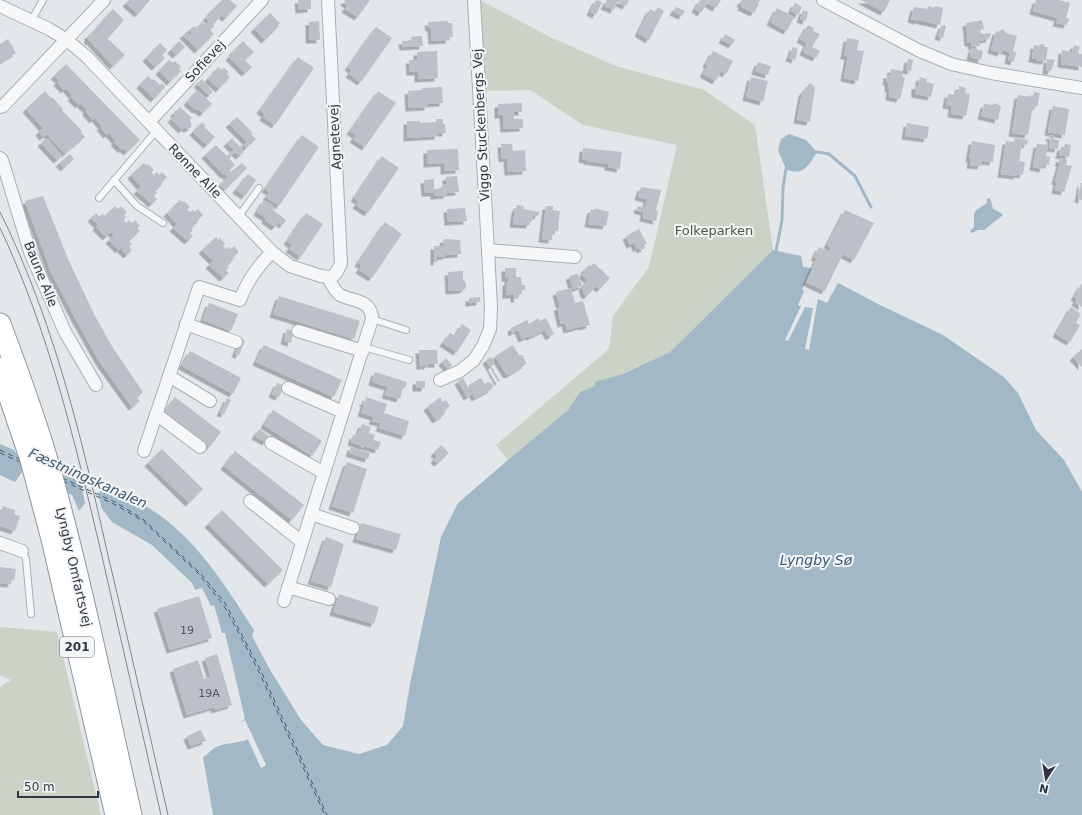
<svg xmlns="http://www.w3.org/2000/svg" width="1082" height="815" font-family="'DejaVu Sans',sans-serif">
	<defs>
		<filter id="shadow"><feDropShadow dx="-3.5" dy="3.5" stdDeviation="0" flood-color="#0004"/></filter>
	</defs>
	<rect width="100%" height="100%" fill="#e3e7ea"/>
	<g fill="#cad3c5">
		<polygon points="480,0 550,37 616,66 704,90 755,125 773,250 670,352 623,374 596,382 596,386 580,392 568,410 508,460 496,445 609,349 613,316 649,267 677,145 583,125 530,90 485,91"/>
		<polygon points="0,627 57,632 101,815 0,815 0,687 11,680 0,675"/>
	</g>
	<g fill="#a2b8c6">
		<path d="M789,134l17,6 11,12c-8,13 -14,25 -31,17l-8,-19 3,-11z"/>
		<path d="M990,198l3,11 8,4 2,2 -19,15h-6l-6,3 -2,-2 4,-4c1,-19 -3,-13 13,-24v-4z"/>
		<path d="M773,250l28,6 2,11 7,1 68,36 65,31 61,42 14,16 18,37 28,30 18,32v323h-869l-10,-58c5,-2 8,-8 13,-10 9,-4 21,-4 31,-7l1,-2 -8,-16 5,-3 -20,-86h-3l-8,-28 -3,1 -9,-18 -7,2 -3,-7 -40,-38 -40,-23 -10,-13 -16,-7 -7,9 -7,-16 -50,-23 -7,10 -15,-7v-31l14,6 3,5 45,20 9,-3 11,12 17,9 4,-5c12,5 26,9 37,15 51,27 84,80 114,127l-2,6 17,32 32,52 22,25 36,9 28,-9 16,-19 7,-42 31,-147 17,-34 50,-43 60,-50 12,-18 15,-6v-4l28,-8 47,-22z"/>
	</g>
	<g fill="#e3e7ea">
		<polygon points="813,267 839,281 827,303 818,299 809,350 805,349 813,308 805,307 788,341 785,340 801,306 798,305 804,291 802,289"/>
		<polygon points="81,483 98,491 102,511 85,503"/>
		<polygon points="245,720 266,765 261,768 240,722"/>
	</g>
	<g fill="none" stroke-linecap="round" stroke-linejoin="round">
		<g stroke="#a2b8c6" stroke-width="3">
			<polyline points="817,152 829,154 855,176 871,207"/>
			<polyline points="776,251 782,220 783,187 786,169"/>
		</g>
		<g stroke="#3b5971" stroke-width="1" stroke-dasharray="5 4" stroke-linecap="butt">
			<polyline points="0,450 19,459"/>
			<polyline points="0,453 20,462"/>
			<polyline points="62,478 117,503 144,520 200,573 225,603 261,671 327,815"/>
			<polyline points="63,481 116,505 143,521 199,574 217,597 223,604 243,641 259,672 325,815"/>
		</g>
	</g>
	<g fill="#bbc1c6" filter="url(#shadow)">
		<polygon points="129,0 150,0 138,14 126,3"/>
		<polygon points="222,0 230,0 237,6 226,18 222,15 213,24 215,26 210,30 214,34 198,50 183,35 187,32 190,35 192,33 189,30 194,26 196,28 202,22 205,25 209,21 206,17 209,14 214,19 209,13"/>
		<polygon points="298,0 311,0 311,9 299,10"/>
		<polygon points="345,0 370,0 358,17 345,9 348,5 344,2"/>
		<polygon points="596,0 602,2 596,15 590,12"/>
		<polygon points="604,0 629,0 626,6 617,2 614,10 604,6 607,1"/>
		<polygon points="700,0 721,0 716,8 707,3 701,13 695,9"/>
		<polygon points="742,0 760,0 758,4 759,4 754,13 741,7 742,4 740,3"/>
		<polygon points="861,0 890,0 884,12"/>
		<polygon points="1036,0 1059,0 1070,3 1066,18 1069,19 1067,25 1056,23 1058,18 1033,11"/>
		<polygon points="795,3 802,7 798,15 791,11"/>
		<polygon points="928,6 934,8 935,6 943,8 940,25 918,20 917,21 911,19 914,7 927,9"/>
		<polygon points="658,7 664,11 649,40 638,33 650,9 655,12"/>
		<polygon points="676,7 685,11 682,16 673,12"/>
		<polygon points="777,8 794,17 787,31 770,22"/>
		<polygon points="113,9 124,20 110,36 108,36 108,40 109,40 125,55 113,66 90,41 88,41 88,35 90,35"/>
		<polygon points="803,10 808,12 806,21 800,19"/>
		<polygon points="270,13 280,23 278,25 279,26 265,40 254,29"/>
		<polygon points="982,20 984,29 980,30 981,34 991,33 989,39 979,41 980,46 972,47 971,43 968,43 966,23"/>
		<polygon points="319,21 320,40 309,40 309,22"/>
		<polygon points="448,21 448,23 452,23 453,37 449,37 449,40 432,41 431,28 429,28 428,22"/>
		<polygon points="808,25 814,28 813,31 820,34 812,47 820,51 816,58 803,52 807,43 800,39"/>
		<polygon points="942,25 946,26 943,38 938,36"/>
		<polygon points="376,27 392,38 361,82 349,74 352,70 348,67"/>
		<polygon points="1003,29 1006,33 1017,36 1013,51 1016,52 1014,62 1008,60 1010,52 1002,50 1001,53 991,50 996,31 998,32 1000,30"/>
		<polygon points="725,34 735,40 732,45 722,40"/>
		<polygon points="422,36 423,46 403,47 402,41 412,41 411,37"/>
		<polygon points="847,38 859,40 857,50 864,51 858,81 844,78 848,56 844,56"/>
		<polygon points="8,39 16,53 0,63 0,44"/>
		<polygon points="179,41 185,47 176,55 171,50"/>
		<polygon points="243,41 254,52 245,60 252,67 245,73 229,57 233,53 232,52"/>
		<polygon points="160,43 167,50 162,55 165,58 155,67 146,58"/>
		<polygon points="1041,44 1044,44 1045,47 1048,47 1046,61 1036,60 1036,59 1032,59 1034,45 1039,46"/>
		<polygon points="1075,45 1080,47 1078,53 1082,54 1082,67 1061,64 1062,50 1072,52 1073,47"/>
		<polygon points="793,47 798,49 795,60 789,58"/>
		<polygon points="972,48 983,51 981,60 970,57"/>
		<polygon points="437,51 438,78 418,79 418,72 410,72 409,60 417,60 417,52"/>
		<polygon points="713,51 733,61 726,74 721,71 716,81 703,74 708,65 706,64"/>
		<polygon points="298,57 314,68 275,125 263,117 265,114 260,110"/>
		<polygon points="908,59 913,60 911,71 906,70"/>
		<polygon points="1047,59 1055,60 1051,71 1046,71"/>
		<polygon points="169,60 173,63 175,61 181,67 179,69 181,71 170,82 159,71"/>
		<polygon points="758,62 771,66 768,75 755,71"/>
		<polygon points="66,64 140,140 127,152 123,148 122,150 114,142 116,141 109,133 107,135 100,127 102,126 95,118 93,120 86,112 87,110 80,103 79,105 71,97 73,96 66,88 64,90 57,82 59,80 54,76"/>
		<polygon points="218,67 222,70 224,68 229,72 227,74 230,77 219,89 208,79"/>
		<polygon points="891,69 903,71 902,77 905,77 900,99 889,97 890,89 888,88 888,82 886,82 887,75 890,75"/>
		<polygon points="148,76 152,80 154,79 160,85 162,83 165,87 154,99 140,85"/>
		<polygon points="751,77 768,81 763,102 746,97"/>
		<polygon points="920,77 927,79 926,82 934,84 931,97 915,94 915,86 918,86"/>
		<polygon points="202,79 213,92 209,95 197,84"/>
		<polygon points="810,83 815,87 810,122 797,120 802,93"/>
		<polygon points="959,86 966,88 965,93 970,94 966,116 951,114 952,106 946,105 948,94 954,95 954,91 958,92"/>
		<polygon points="442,87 443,103 428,104 428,107 409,108 408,91 422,90 422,88"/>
		<polygon points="197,90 212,104 203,113 197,109 196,110 187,102"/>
		<polygon points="45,91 51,98 52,97 63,109 62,110 82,131 81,132 85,137 65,154 47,134 43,137 39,132 43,128 26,109"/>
		<polygon points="378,91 396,103 365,147 353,139 356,135 350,131"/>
		<polygon points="1034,92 1040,93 1037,107 1033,106 1028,135 1012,133 1018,95 1033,97"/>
		<polygon points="522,103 522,112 514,112 514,119 523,119 523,128 504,129 503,115 498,115 498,104"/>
		<polygon points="994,103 1001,106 998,120 981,116 984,104 993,105"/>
		<polygon points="1053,106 1069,109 1065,135 1048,132"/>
		<polygon points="180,107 192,118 190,120 192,126 190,128 186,129 185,127 182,130 171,119 175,115 174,113"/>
		<polygon points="237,117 253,133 251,134 256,139 246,148 244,146 247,142 229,124"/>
		<polygon points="436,119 443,119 443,124 445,124 446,133 438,133 438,136 407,138 407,121 420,121 420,123 436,122"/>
		<polygon points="202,122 206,126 204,127 215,137 207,145 193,132"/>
		<polygon points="907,123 929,127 927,139 905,136"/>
		<polygon points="302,135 319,147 279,206 266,197 270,192 265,189"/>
		<polygon points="1050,135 1054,136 1053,139 1059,140 1058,149 1049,148 1051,138 1049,138"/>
		<polygon points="47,138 62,156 57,160 41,143"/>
		<polygon points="232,138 240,147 241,145 243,147 241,149 244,152 239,156 235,152 229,158 235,165 229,170 231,172 242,163 247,168 225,190 220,184 228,177 225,174 224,175 205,155 216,145 227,156 234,150 227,143"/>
		<polygon points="1015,138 1028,140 1027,145 1022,144 1019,161 1025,162 1023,175 1017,174 1017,176 1001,174 1006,141 1014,142"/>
		<polygon points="972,141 995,145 993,162 982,161 981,166 970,165 971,159 969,159"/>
		<polygon points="501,144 512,144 513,151 525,150 526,171 508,172 507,158 502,159"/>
		<polygon points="1037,144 1048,145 1046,156 1050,157 1049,165 1044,164 1043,169 1033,167"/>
		<polygon points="1065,144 1071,145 1069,157 1059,155 1061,147 1064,147"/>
		<polygon points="583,148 622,152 620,169 608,167 608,164 587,161 587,160 582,159"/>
		<polygon points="458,149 459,170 444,171 444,163 427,164 427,150"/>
		<polygon points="70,154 74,159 64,168 59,163"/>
		<polygon points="382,156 399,168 368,213 356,205 359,201 354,198"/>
		<polygon points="1060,158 1067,160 1066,165 1072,166 1064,192 1055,190 1057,182 1055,181 1060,163 1058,163"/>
		<polygon points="144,163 146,165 148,164 154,170 151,172 154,175 157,172 159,175 162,172 167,177 161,184 162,185 155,191 157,193 154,196 157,199 152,204 137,191 141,187 131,175"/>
		<polygon points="248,174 256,180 245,196 236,190"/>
		<polygon points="457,176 459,192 447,193 447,195 434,196 434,193 425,193 424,180 434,179 434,189 442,189 442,185 446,184 446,177"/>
		<polygon points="1081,183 1082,183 1082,200 1078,199"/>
		<polygon points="641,187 661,190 656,210 658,211 656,221 643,218 644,212 637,210 638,206 645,208 647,199 638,197"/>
		<polygon points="43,196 68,259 94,314 113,348 143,392 137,398 140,401 132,407 99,361 75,318 51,272 25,201"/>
		<polygon points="180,200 182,202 184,201 190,207 187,209 190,212 193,210 195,212 198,209 203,215 197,221 198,222 191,228 193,230 190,233 193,236 188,241 173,228 177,224 167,213"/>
		<polygon points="264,200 275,207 273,210 286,220 283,225 279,222 275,227 265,220 266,218 257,212"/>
		<polygon points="517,205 524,206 523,209 539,212 538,216 533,216 532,221 530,222 530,225 513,224 515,209 516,209"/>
		<polygon points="115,206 118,209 121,206 127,212 124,215 126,217 124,220 126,223 129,220 132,223 135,220 140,226 137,228 140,231 129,241 132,244 129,247 132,250 127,255 120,248 119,250 109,240 114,235 111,232 106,237 96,227 98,225 91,218 96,213 99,217 102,214 105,216"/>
		<polygon points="546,206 553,206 553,210 560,211 558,231 553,230 552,240 542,239"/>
		<polygon points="465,208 467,221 448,222 447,209"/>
		<polygon points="595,208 609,212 606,226 588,224 591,209 595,210"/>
		<polygon points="845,210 874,223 854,260 843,254 825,291 806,282 817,258 814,257 819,247 829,252 831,248 827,245"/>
		<polygon points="306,213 323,224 301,257 289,249 292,245 287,241"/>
		<polygon points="385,222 402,234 372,278 359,270 362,265 358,263"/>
		<polygon points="639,229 647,244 644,245 645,248 640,250 639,247 637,249 634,243 630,245 626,236"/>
		<polygon points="216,237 218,240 220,238 225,244 223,246 226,249 228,247 231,249 234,246 239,252 232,258 234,259 227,266 229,267 226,270 229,273 223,278 209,265 213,261 202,250"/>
		<polygon points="445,239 460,240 461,254 446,255 446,256 437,257 437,262 434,262 434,246 444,246 443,240"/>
		<polygon points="594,263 610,278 600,289 596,286 587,296 584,294 582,286 588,280 582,275 585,271 584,270 589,265 591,266"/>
		<polygon points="505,268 516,268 516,277 521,277 522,285 525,285 525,290 522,290 522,294 517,295 518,299 514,299 514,295 506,295 506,282 508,282 508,278 505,278"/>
		<polygon points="463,271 463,280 466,283 466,288 463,290 449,291 448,272"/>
		<polygon points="578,274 582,286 573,289 569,276"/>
		<polygon points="1082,283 1082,307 1075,302 1077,299 1074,297"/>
		<polygon points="571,288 575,303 583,301 590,325 582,327 582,326 567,330 565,323 561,324 557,307 560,307 556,292"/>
		<polygon points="279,296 360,321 354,339 273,314"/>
		<polygon points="480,297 480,302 469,303 469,298"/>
		<polygon points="209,303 238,314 231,331 203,320"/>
		<polygon points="1071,307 1081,314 1076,323 1080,325 1070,342 1056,334"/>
		<polygon points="538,318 540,321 546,318 554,334 549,337 545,330 530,337 529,336 522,339 518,330 512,333 511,328 527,320 529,324"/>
		<polygon points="462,324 471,330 457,352 443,343 450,333 455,336"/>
		<polygon points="287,329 294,331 291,343 284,341"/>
		<polygon points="241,339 245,340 239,355 235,354"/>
		<polygon points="264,345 342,380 334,397 256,362"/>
		<polygon points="513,345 519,355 522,355 526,362 525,365 509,375 506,374 495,356"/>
		<polygon points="1082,349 1082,367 1073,357"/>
		<polygon points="419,350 437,350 438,364 428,364 427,367 425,365 424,366 420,366"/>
		<polygon points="190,351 241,378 233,394 182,366"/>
		<polygon points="491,357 495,364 491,366 500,381 498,382 486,360"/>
		<polygon points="446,358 452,365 448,369 442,362"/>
		<polygon points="375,372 407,382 405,388 403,388 400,399 385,395 388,387 372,382"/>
		<polygon points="463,378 472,394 467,397 458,381"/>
		<polygon points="481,378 485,384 488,382 491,383 493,386 492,389 475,398 469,385"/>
		<rect x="416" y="381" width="9" height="7"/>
		<polygon points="277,383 284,386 279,397 272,394"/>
		<polygon points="175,397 221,432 210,447 164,412"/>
		<polygon points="366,397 387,404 384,413 409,421 405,436 379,428 381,423 372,421 374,417 361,413 364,404 363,403 363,401 365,402"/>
		<polygon points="440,397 443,402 446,400 450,406 444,411 445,413 444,415 436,420 427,407"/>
		<polygon points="227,398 231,400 224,414 220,413"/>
		<polygon points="273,410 322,441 312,456 264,425"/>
		<polygon points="362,424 371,427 369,433 375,435 373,440 381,442 378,450 364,446 363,448 361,447 362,446 351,442 353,435 357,436"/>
		<polygon points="259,429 269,436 266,442 255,436"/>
		<polygon points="441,445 449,453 438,463 434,460 437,456 434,453"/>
		<polygon points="351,447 370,453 368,459 349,453"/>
		<polygon points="162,449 203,489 189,503 148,463"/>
		<polygon points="235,451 304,505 292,520 224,466"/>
		<polygon points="347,462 367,469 353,513 332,506"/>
		<polygon points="3,506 15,510 14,514 20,516 15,531 0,526 0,514"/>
		<polygon points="222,510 283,570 268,584 208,524"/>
		<polygon points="361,523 401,534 396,550 356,539"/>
		<polygon points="326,537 344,544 331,587 311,581"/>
		<polygon points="0,567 16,569 14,580 12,580 11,584 0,583"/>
		<polygon points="339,594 379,607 374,624 333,612"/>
		<polygon points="199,596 212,638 170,650 157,609"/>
		<polygon points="217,654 232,705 215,710 214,707 187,715 173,669 198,660 204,679 211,677 205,658"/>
		<polygon points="201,730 206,741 191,746 187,736"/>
	</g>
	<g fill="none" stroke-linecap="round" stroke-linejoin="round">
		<g stroke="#a9aeb4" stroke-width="8">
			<g id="lane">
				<polyline points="31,21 43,0"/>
				<polyline points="114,180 137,206 163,223"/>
				<polyline points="99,198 157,130"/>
				<polyline points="239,216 259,188"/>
				<polyline points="372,319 406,330"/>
				<polyline points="364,347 409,360"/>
				<polyline points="22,551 26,559 31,614"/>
			</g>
		</g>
		<g stroke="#a9aeb4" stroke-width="14">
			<g id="street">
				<polyline points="823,0 918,50 951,64 991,73 1082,88"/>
				<polyline points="0,6 49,29 67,40 87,57 272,252 290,266 321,276 328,277 333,276 336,273 341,264 328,0"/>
				<polyline points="0,107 3,106 104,0"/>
				<polyline points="149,122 262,0"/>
				<polyline points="0,158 2,160 30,252 65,332 96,385"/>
				<polyline points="488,250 575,257"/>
				<polyline points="186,324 236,342"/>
				<polyline points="298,331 363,351"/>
				<polyline points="169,376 210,401"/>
				<polyline points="440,380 460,371 474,360 483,346 490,329 491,307 488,250 474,0"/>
				<polyline points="288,388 343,412"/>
				<polyline points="156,414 200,447"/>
				<polyline points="271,443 324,473"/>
				<path d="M144,451l55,-164 41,13c7,-19 18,-34 32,-48"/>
				<polyline points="250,501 302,542"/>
				<polyline points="311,514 353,528"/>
				<polyline points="0,543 22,551"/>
				<polyline points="288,587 329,599"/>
				<path d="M284,601l88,-282c-1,-20 -18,-17 -32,-24 -6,-4 -9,-12 -12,-18"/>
			</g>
		</g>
		<g stroke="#8c969f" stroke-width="23">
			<g id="highway">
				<path d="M0,324c18,48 36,97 50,146 32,114 55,230 81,345"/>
				<polyline points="0,368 31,460 52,539 116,815"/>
			</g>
		</g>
		<use href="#lane" stroke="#f6f7f9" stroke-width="6"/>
		<use href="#street" stroke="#f6f7f9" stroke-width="12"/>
		<use href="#highway" stroke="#fff" stroke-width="21"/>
		<g stroke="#7e8892" stroke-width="1">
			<path d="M0,212c53,107 81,223 107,339 21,88 41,176 61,264"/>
			<path d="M0,228c49,103 75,214 101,324 20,88 40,175 60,263"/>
		</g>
	</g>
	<g text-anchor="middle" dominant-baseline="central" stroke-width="4" stroke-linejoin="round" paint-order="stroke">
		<g font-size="11" fill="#505962">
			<text x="187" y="630">19</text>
			<text x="209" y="693">19A</text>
		</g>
		<rect fill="#f3f5f7" stroke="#686f78" stroke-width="1" x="60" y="637" width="34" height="20" rx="3"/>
		<g font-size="12" font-weight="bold" fill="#2d3641">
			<text x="77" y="647">201</text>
		</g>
		<g font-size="13" fill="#2d3641" stroke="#f3f5f7">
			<text transform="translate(205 61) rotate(-47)">Sofievej</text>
			<text transform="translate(481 125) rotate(-93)">Viggo Stuckenbergs Vej</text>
			<text transform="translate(335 137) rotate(-93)">Agnetevej</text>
			<text transform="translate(195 171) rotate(46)">Rønne Alle</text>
			<text transform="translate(41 274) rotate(68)">Baune Alle</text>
			<text transform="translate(74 567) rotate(77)">Lyngby Omfartsvej</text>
		</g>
		<g font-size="13" fill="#455b3b" stroke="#f3f5f7">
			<text x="714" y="230">Folkeparken</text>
		</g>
		<g font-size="14" font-style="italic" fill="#3b5971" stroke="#f3f5f7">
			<text transform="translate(88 478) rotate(24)">Fæstningskanalen</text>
			<text x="816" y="560">Lyngby Sø</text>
		</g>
	</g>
	<g transform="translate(1046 779) rotate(192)" stroke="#f3f5f7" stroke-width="3" paint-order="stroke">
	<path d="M0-3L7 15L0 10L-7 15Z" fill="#2d3641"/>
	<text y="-6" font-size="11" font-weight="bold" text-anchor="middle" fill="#2d3641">N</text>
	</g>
	<path d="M18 791v6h80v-6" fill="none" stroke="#2d3641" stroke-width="2"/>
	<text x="24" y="791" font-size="12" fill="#2d3641" stroke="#f3f5f7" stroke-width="3" paint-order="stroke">50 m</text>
</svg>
